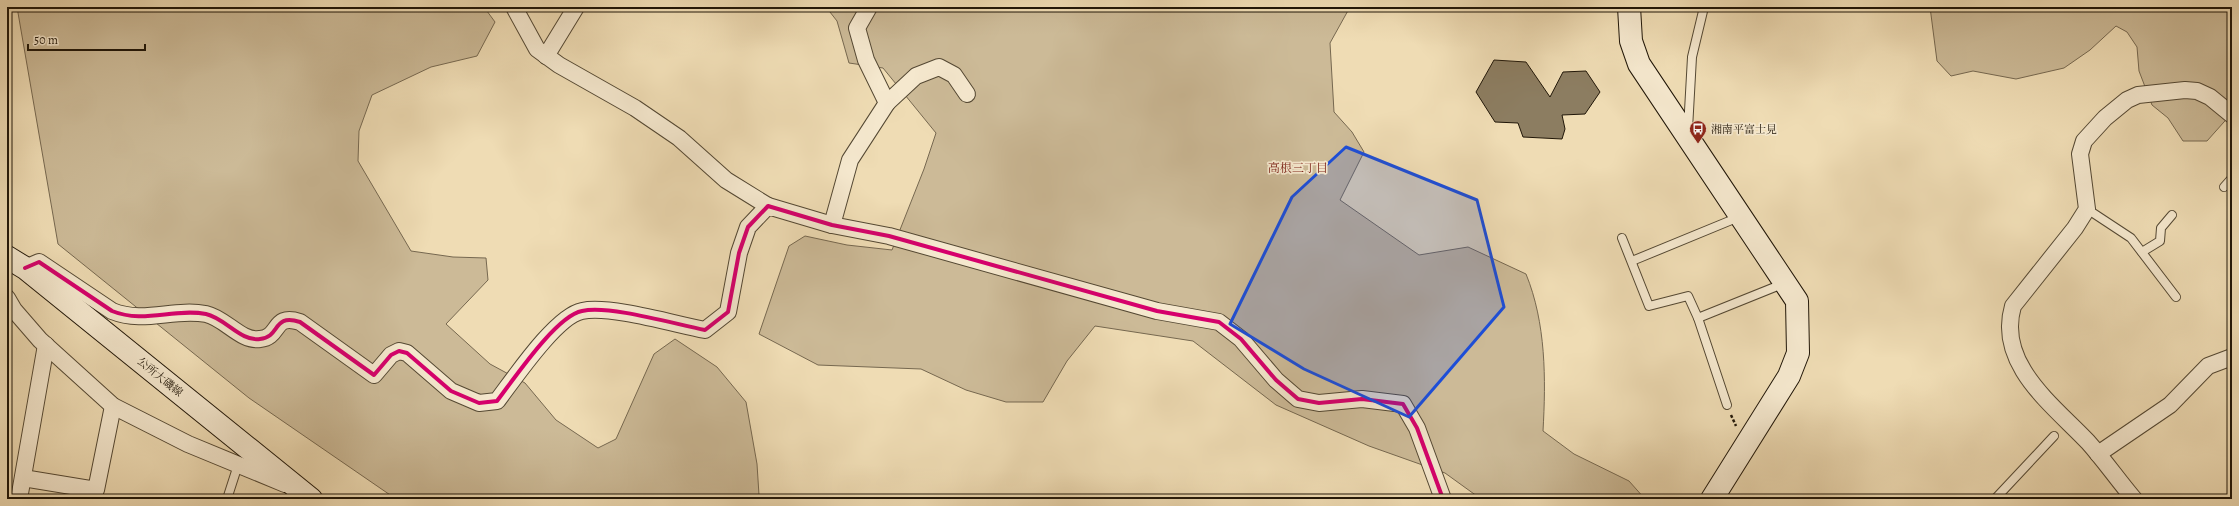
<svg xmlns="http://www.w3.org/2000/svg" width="2239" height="506" font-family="Alegreya,'Noto Serif JP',serif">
	<rect width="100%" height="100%" fill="#efdcb4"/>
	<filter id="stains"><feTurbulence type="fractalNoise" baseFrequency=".005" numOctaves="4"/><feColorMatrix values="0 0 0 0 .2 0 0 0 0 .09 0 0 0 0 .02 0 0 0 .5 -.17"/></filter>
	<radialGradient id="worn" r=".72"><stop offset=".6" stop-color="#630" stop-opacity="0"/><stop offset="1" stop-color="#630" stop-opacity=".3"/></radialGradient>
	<g fill="#ccba97" stroke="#766850">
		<polygon points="17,7 484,7 495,22 477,56 431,67 372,95 359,131 358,161 411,251 453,257 486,258 488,280 446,324 490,364 525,383 556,420 598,448 616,439 654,354 675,339 717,367 746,402 757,464 759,495 763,499 396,499 249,398 58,244"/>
		<path d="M826,7h524l-20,36 4,69 18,20 12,20 -24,48 79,55 49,-8 58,27c20,49 20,105 17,157l31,23 55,27 16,18h-164l-36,-26 -76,-27 -93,-41 -83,-64 -98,-15 -28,35 -24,41h-37l-40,-12 -45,-21 -103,-4 -59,-31 30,-88 16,-10 42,9 45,5 32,-81 12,-36 -53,-65 -34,-5 -12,-42z"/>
		<polygon points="1930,7 2232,7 2232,113 2207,141 2183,141 2168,118 2152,105 2139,71 2137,47 2127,32 2116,26 2090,50 2064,68 2016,79 1973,71 1951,76 1937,61"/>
	</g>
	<polygon fill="#8c7d61" stroke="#201608" points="1494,60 1526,62 1550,97 1563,72 1586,71 1600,92 1585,114 1562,115 1565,129 1562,139 1523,137 1518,123 1495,122 1476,92"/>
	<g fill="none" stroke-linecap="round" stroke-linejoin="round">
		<g stroke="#544833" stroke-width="10">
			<g id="lane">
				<polyline points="1688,129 1692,57 1704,7"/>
				<polyline points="2224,187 2232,178"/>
				<polyline points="2087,209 2131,238 2176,297"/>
				<polyline points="1622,238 1649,306 1688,296 1698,318 1727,405"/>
				<polyline points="2142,252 2160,241 2161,228 2172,215"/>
				<polyline points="1632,261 1739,217"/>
				<polyline points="1698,318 1785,283"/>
				<polyline points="227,499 238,465"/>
				<polyline points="1995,499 2054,436"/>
			</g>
		</g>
		<g stroke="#544833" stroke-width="18">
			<g id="street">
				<polyline points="514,7 537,49 559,65 635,108 679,138 726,180 768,206"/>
				<polyline points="546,56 576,7"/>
				<polyline points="887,103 916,76 939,67 954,75 967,94"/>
				<polyline points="832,225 850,160 887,103 866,60 857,28 869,7"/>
				<path d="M25,268l14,-6 73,49c32,13 61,-3 94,3 19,4 35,28 54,25 21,-2 12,-26 40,-17l74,53 17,-20 8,-4 8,2 44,38 28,12 18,-2c17,-22 59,-85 85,-90 28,-6 92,13 123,19l23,-18 11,-59 9,-26 20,-21 64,19 57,11 268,75 62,11 22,17 35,41 22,19 21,4 43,-4 41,5 14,24 26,71"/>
				<polyline points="7,298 14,310 40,340 113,406 188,444 285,484"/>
				<polyline points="2098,454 2170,405 2208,366 2232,357"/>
				<polyline points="23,478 96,490 113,406"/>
				<polyline points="19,499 46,345"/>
				<path d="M2134,499c-16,-19 -30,-39 -46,-57 -35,-37 -92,-78 -75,-136l62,-78 12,-19 -7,-55 4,-13 21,-23 22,-18 11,-5 47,-5 12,1 13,6 22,18"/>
			</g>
		</g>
		<g stroke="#201608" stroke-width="24">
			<g id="secondary">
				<polyline points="1629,7 1631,41 1639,64 1797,301 1798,353 1789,376 1712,499"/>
				<polyline points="7,257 25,268 311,499"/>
			</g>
		</g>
		<polyline stroke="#201608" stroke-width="2.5" stroke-dasharray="3 2" stroke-linecap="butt" points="1731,415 1736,426"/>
		<use href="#lane" stroke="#f5e8ce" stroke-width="8"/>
		<use href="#street" stroke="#f5e8ce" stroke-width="16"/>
		<use href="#secondary" stroke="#f5e8ce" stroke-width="22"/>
		<g stroke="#f5e8ce" stroke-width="6">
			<path id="cycleway" d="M25,268l14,-6 73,49c32,13 61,-3 94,3 19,4 35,28 54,25 21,-2 12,-26 40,-17l74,53 17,-20 8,-4 8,2 44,38 28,12 18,-2c17,-22 59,-85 85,-90 28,-6 92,13 123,19l23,-18 11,-59 9,-26 20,-21 64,19 57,11 268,75 62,11 22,17 35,41 22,19 21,4 43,-4 41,5 14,24 26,71"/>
		</g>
		<use href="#cycleway" stroke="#d6006c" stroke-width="4"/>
	</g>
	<path fill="#1d4ed8" fill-opacity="0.2" stroke="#1d4ed8" stroke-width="3" stroke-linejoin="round" d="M1346,147l131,53 27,107 -95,110 -105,-48 -74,-45 62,-127z"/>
	<defs>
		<g id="bus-pin" transform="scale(0.9)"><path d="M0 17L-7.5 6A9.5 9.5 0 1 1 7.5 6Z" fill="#8f2418" stroke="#f5e8ce"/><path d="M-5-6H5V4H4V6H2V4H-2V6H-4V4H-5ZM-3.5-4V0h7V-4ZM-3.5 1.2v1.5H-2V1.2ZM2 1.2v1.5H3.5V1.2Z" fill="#fff"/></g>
	</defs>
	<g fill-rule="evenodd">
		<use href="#bus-pin" x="1698" y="129"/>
	</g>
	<g text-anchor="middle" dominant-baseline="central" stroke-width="3.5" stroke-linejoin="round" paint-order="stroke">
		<g font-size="11" fill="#201608" stroke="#f5e8ce" text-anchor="start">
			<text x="1711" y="129">湘南平富士見</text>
		</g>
		<g font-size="11" fill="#201608" stroke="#f5e8ce">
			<text transform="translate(160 377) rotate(39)">公所大磯線</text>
		</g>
		<g font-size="12" fill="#7a1f14" stroke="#f5e8ce">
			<text x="1298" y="168">高根三丁目</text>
		</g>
	</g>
	<rect width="2239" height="506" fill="none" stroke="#efdcb4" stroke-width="24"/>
	<rect x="8" y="8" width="2223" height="490" fill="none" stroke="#201608" stroke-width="2"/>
	<rect x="12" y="12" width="2215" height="482" fill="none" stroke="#201608"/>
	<path d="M28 44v6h117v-6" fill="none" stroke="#201608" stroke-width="2"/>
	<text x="34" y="44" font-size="12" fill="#201608" stroke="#f5e8ce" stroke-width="3" paint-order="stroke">50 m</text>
	<rect width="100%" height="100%" filter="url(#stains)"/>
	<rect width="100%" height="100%" fill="url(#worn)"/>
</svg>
